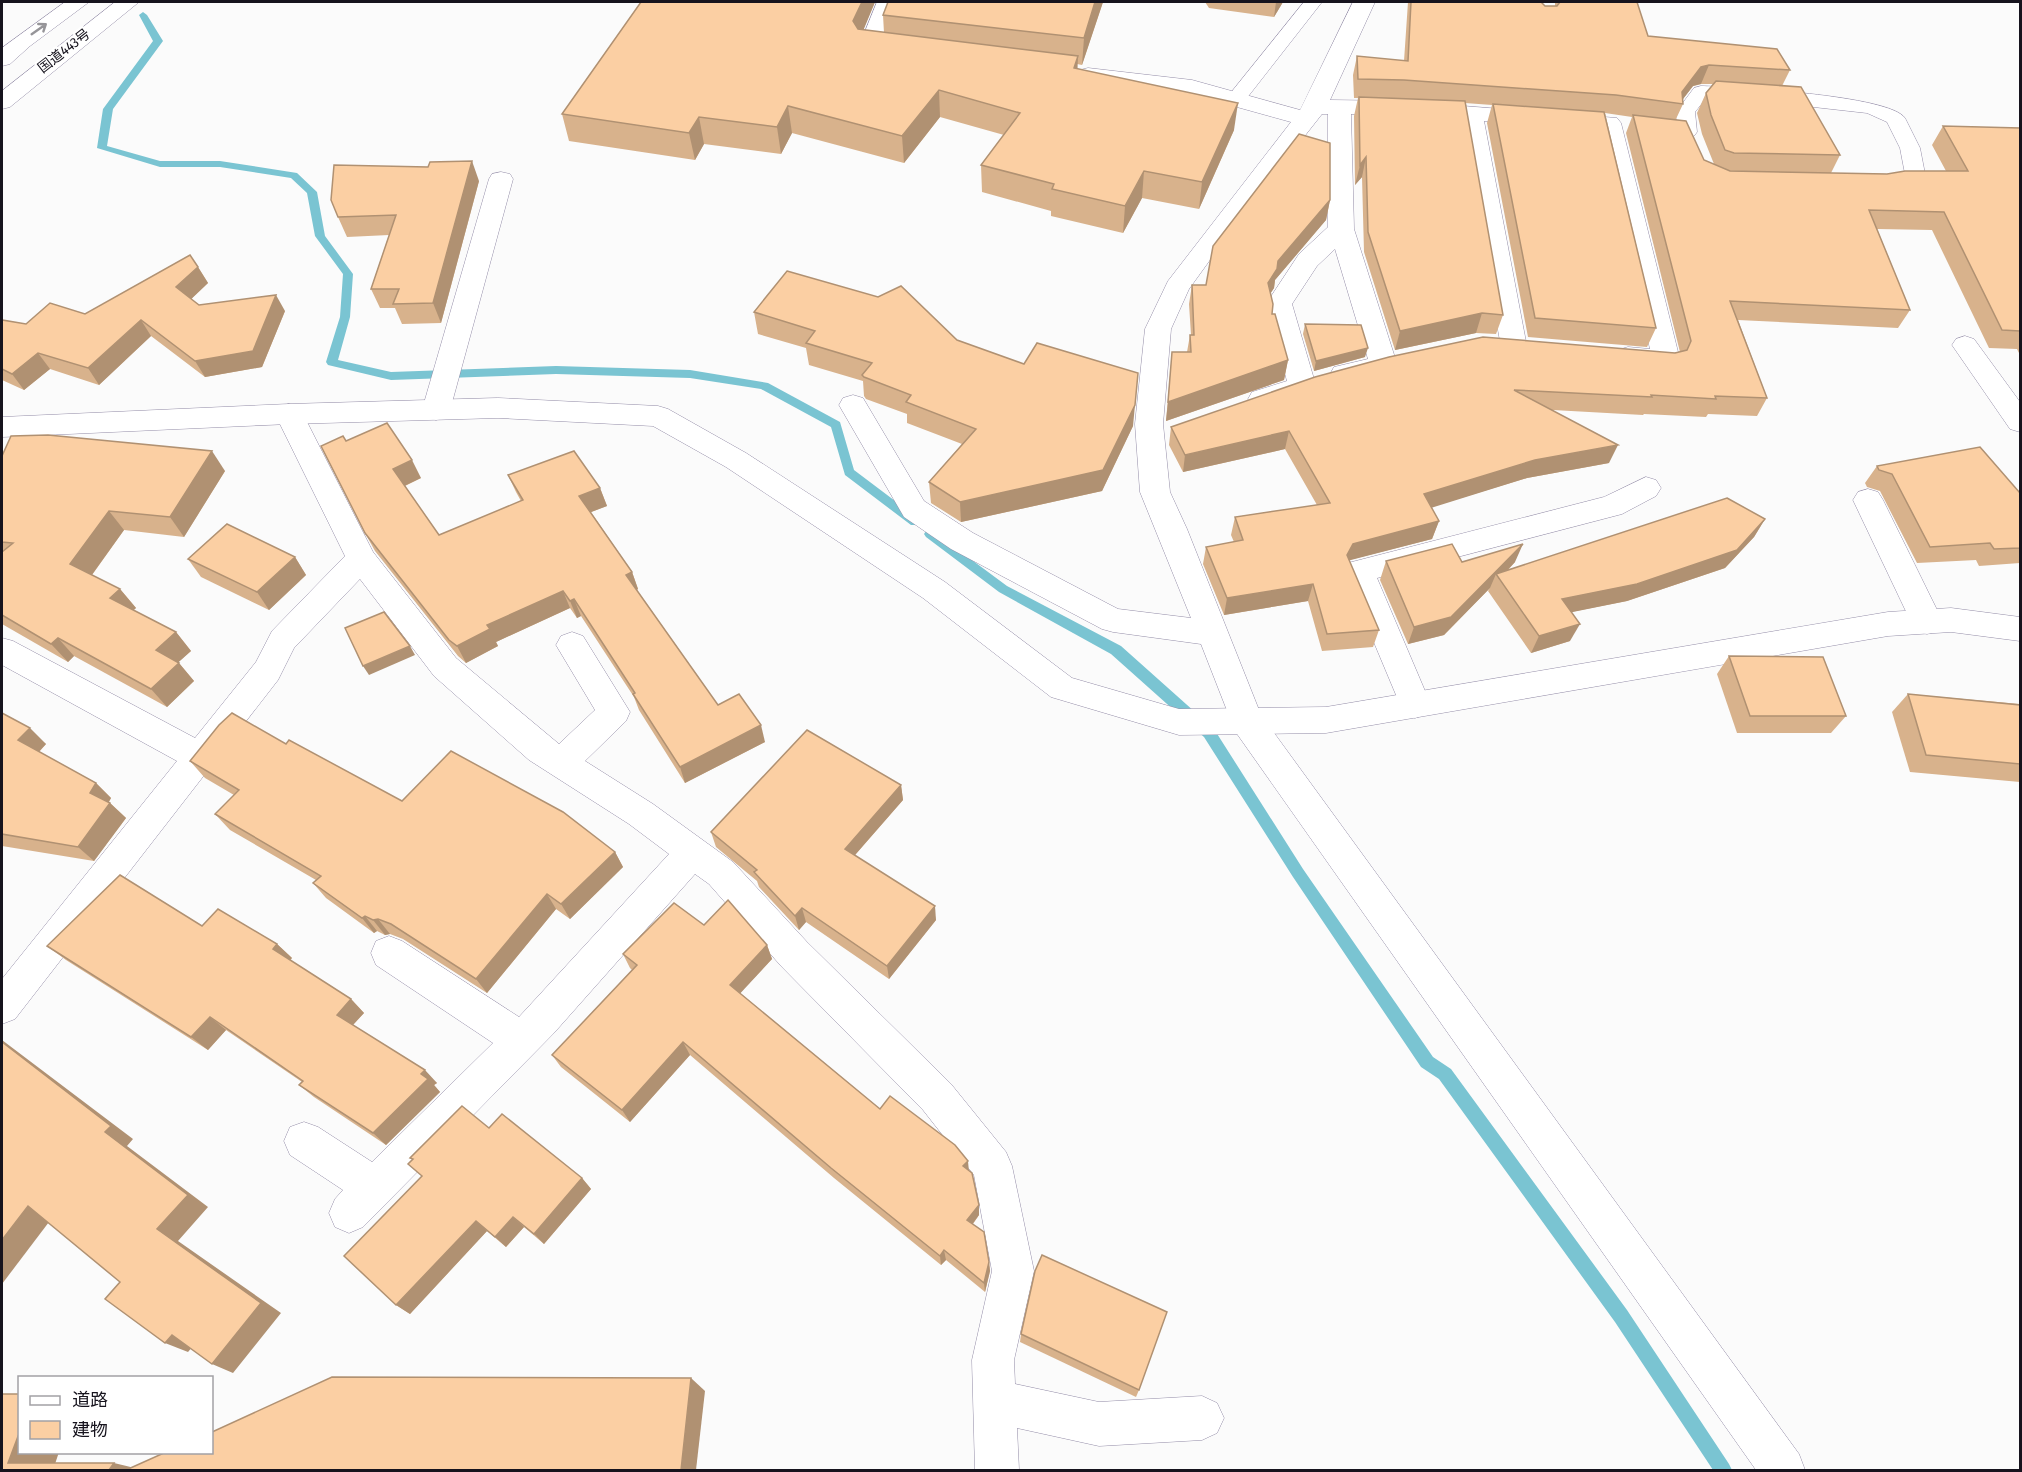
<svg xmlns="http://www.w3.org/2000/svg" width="2022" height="1472" font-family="'Fira Sans Condensed','Noto Sans JP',sans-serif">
	<rect width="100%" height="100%" fill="#fbfbfb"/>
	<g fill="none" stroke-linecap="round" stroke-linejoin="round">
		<g fill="#7ac4d2" fill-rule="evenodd">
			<polygon points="143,12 147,15 163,41 113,109 107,146 160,161 220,161 297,173 317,192 325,236 353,274 350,317 338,360 391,372 556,366 690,370 768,383 840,422 854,470 919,519 921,522 919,525 911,525 845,475 831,427 761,389 690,378 556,374 391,380 328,365 326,362 340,317 343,274 315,236 307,193 291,178 220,167 160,167 97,148 103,109 153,41 139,15"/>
			<polygon points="930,529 1007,586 1121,646 1214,729 1303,869 1433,1057 1451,1069 1627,1310 1729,1464 1732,1470 1713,1470 1615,1322 1439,1079 1421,1067 1293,877 1204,737 1111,654 999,592 926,537 924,534 926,531"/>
		</g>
		<g stroke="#948da8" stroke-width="1">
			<g id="service">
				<polygon points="1304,2 1322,2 1243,103 1229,103 1227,99 1229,95"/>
				<path d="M1701,86c33,1 188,9 204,32l15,30 6,31 -3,4c-13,3 -28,6 -41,3l-3,-4 3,-4 23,-4 -5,-26 -13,-26 -20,-9 -125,-14 -36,-1 -11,14 2,20 -3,4h-14l-3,-4 -1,-20 18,-24z"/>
			</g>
		</g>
		<g stroke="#948da8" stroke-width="1">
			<g id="minor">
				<path d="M877,2h21l-16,42 20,3 3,5 -3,5c-13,3 -28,0 -41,-3l-3,-5z"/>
				<path d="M1353,2h22l-45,98 69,1 218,17 4,5 59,237 -4,7c-18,4 -40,0 -58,-5l-4,-6 4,-6 10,-3 22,2 -51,-220 -115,-8 43,226 -4,6 -9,3 -9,-3 -4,-6 -40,-228 -110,-5 3,115 43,135 -4,7 -49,12 -10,-2 -4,-7 4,-7 34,-8 -33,-110 -18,17 -25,38 24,82 -4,7c-18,6 -41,18 -60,13l-4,-7 4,-7 35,-11 -21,-77 33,-50 29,-27v-113h-6l-81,103 -52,72 -18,40 -8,95 7,68 17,37 74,186 538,739 6,16h-49l-521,-739 -34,-87 -88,-12 -11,-3 -151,-80 -47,-32 -65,-112 4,-7 10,-3 10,3 61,103 49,32 145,76 73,9 -51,-126 -5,-68 10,-95 23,-48 123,-159 -101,-28 -102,-12 -8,-2 -3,-5 3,-5 8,-2 104,12 108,30z"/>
				<polygon points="501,172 510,174 513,179 450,410 446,417 436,420 426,417 422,410 489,179 492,174"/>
				<polygon points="1965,336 1974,339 2020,402 2020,432 2010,429 1952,345 1956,339"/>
				<polygon points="289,404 299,407 303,414 373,552 456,658 559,744 595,710 556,645 561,636 572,632 583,636 630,712 626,721 585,761 653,804 733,862 807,942 951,1084 1006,1152 1012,1166 1034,1271 1014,1360 1015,1384 1099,1402 1202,1396 1217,1403 1224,1418 1217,1433 1202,1440 1099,1446 1017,1428 1019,1470 975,1470 972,1360 992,1271 974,1175 923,1110 781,966 709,884 695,874 554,1033 363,1227 349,1233 335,1227 329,1213 335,1199 343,1190 290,1155 284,1141 290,1127 304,1122 318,1127 372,1162 493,1043 376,965 371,953 376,941 389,936 402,941 519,1017 669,854 629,824 529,760 434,676 360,579 294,648 278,680 15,1019 2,1024 2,979 177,761 2,665 2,638 13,641 195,738 256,662 272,631 345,556 275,414 279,407"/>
				<polygon points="1646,477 1656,480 1661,488 1656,496 1622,514 1377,578 1431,705 1426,714 1415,718 1404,714 1344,571 1348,563 1604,497"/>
				<polygon points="1868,489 1878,492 1883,500 1943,622 1938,631 1927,634 1916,631 1911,622 1853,500 1858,492"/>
			</g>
		</g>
		<g stroke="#948da8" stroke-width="1">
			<polygon id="tertiary" points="498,398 658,406 668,409 746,453 945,582 1072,678 1179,709 1326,707 1888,612 1951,608 2020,617 2020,641 1951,632 1888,636 1326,733 1179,735 1051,697 923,598 726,467 653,426 498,418 289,424 2,437 2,417 289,404"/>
		</g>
		<g stroke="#948da8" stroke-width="1">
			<g id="trunk">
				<polygon points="65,2 89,2 30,46 10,64 2,66 2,48"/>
				<polygon points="115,2 139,2 10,107 2,109 2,91"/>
			</g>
		</g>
		<use href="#service" fill="#fff" fill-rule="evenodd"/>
		<use href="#minor" fill="#fff" fill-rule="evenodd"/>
		<use href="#tertiary" fill="#fff" fill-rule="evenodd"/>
		<use href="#trunk" fill="#fff" fill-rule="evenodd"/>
	</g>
	<g fill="#d8b28c" fill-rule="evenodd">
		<polygon points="641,2 875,2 863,30 884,33 883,15 888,2 1103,2 1082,65 1077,64 1077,68 1234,130 1199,209 1142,198 1123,233 1051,216 1051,211 982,192 981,165 1004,135 940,117 904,163 792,133 781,154 704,144 695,160 569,141 562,114"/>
		<polygon points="1205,2 1283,2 1274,17 1209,8"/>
		<path d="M1408,2h133l4,4h10v-4h82l11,34 142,34 -8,16 58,69 -9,18 56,1 59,-3 -14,-26 11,-19 77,2v227l-3,-6 -28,-1 -57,-118 -55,-1 33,81 -12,18 -160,-8 29,78 -10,18 -49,-2 -2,3 -62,-3 -1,1 -90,-5 56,53 -82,15 -96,29 8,14 -7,18 -83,21 30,70 -6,17 -51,4 -14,-50 -84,14 -21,-51 3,-17 28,-5 -3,-7 4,-18 82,-12 -32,-56 -102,23 -14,-27 2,-18 509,-75 -54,-219 6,-16 -27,-4 51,215 -9,19 -119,-10 -41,-214 5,-18 -27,-2 38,212 -7,19 -20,-1 -81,17 -31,-98 -2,-75 -7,8 -1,-69 4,-18h-4l-1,-23 4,-19 47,5zM1701,84h12l-7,9 -9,20 5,21 12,30 -10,-4 -28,-41 7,-15 -1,-4 11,-14z"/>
		<polygon points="479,181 441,323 402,324 395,308 380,308 371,289 389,235 347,237 338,217"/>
		<polygon points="1330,200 1326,220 1275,280 1274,288 1270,294 1272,314 1288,360 1284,380 1166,421 1172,352 1187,352 1190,335 1191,335 1189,304 1192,285 1206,285"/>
		<polygon points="198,267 208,283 191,299 199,305 285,311 262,367 205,377 151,336 99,385 50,369 24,390 2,380 2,320 26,324 85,314"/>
		<polygon points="754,312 957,340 1133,426 1102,491 961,522 931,503 929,482 962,444 907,423 907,414 866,399 864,396 863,381 809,365 806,348 758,334"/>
		<polygon points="1305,324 1365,357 1314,371 1303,334"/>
		<polygon points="346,441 421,478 405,486 439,535 521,501 516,492 508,475 600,488 607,506 591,512 632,572 638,589 637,590 718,705 765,742 685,783 639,710 634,697 581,616 577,618 570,608 496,642 498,646 466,663 458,656 375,551 365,533"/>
		<polygon points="2,456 225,471 184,537 124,530 92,575 120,589 136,608 133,610 176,632 191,651 178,662 194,681 167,707 74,656 68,662 2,624"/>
		<polygon points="1877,466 2020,493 2020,563 1979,566 1976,560 1917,563 1880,491 1867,487 1865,483"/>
		<polygon points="1765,519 1754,537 1725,568 1627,601 1571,612 1570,641 1531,653 1488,591 1490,588 1444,635 1408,644 1380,580 1386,561 1515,562 1508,570"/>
		<polygon points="295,557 306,575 269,610 201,577 188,559"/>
		<polygon points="1729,656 1846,716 1831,733 1737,733 1717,674"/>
		<polygon points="1908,694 2020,704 2020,782 1910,772 1892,712"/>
		<polygon points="2,713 46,744 39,752 96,783 111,798 109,802 126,818 94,861 2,846"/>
		<polygon points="286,744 402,801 615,852 623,867 570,919 556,909 487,993 403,939 390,934 385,935 377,931 374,933 326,898 313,883 316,880 230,830 215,814 234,795 205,778 190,761"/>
		<polygon points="901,785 903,800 855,855 936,920 889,979 806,922 799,930 759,887 757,881 716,847 711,832"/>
		<polygon points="704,925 767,945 772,959 740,993 880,1109 968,1169 979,1215 973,1224 989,1262 990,1271 985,1292 946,1260 941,1265 834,1178 690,1055 630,1122 561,1067 552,1055 632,970 630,968 623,954"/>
		<polygon points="202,926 277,944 292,958 290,960 351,999 364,1013 353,1025 437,1083 434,1085 440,1092 386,1145 314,1097 299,1085 302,1082 226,1030 208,1050 66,960 47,946"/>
		<polygon points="489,1128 582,1178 591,1189 544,1244 524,1227 506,1247 487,1231 410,1314 396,1305 422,1176"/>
		<polygon points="1021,1334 1139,1390 1136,1397 1020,1342"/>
	</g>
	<g fill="#b09172">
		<polygon points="862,2 875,2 856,48 853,21"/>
		<polygon points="1095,2 1103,2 1082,65 1084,38"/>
		<polygon points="1276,2 1283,2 1274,17"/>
		<polygon points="1078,56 1077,82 1074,68"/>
		<polygon points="1709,65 1701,84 1693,86 1680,103 1682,92 1701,67"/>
		<polygon points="939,90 940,117 904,163 902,136"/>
		<polygon points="1238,103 1234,130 1199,209 1202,182"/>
		<polygon points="788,106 792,133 781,154 777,127"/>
		<polygon points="699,117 704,144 695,160 689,133"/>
		<polygon points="1366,157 1362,177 1355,185 1360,165"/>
		<polygon points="472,161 479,181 441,323 433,303"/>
		<polygon points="1144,171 1142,198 1123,233 1125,206"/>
		<polygon points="1330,200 1326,220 1275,280 1274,288 1264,303 1268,283 1278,261"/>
		<polygon points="198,267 208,283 186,304 176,287"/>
		<polygon points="276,295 285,311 262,367 205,377 195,361"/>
		<polygon points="1482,313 1476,333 1395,350 1400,331"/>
		<polygon points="141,320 151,336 99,385 88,368"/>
		<polygon points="1368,348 1365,357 1314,371 1316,361"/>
		<polygon points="38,353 50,369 24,390 12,374"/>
		<polygon points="1288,360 1284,380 1166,421 1168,402"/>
		<polygon points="1135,405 1133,426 1102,491 961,522 960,502"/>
		<polygon points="1289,431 1285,449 1183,472 1185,455"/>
		<polygon points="1618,445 1609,463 1527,478 1418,512 1424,494 1535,460"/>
		<polygon points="212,451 225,471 184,537 170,517"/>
		<polygon points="412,460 421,478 402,487 393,469"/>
		<polygon points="600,488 607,506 586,514 579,496"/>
		<polygon points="109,511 124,530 86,583 70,564"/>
		<polygon points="1765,519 1754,537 1725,568 1627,601 1553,616 1562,599"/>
		<polygon points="1439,521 1432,539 1347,561 1347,555 1353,544"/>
		<polygon points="1523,544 1515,562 1499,579 1496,574 1490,588 1444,635 1408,644 1414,627"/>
		<polygon points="295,557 306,575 269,610 257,592"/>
		<polygon points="632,572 638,589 632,592 626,575"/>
		<polygon points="1313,584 1308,601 1224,615 1227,598"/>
		<polygon points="120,589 136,608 126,617 110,598"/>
		<polygon points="563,591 570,608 496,642 498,646 466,663 457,646 487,625"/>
		<polygon points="574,599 581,616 577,618 570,601"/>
		<polygon points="1580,624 1570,641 1531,653 1539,636"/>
		<polygon points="176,632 191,651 171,669 156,650"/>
		<polygon points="58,638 74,656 68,662 51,644"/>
		<polygon points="410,646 415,655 369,675 363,666"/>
		<polygon points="179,663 194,681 167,707 151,689"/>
		<polygon points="761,725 765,742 685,783 680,767"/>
		<polygon points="30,728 46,744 35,756 18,740"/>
		<polygon points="96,783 111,798 105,808 90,793"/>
		<polygon points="901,785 903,800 848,863 845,849"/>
		<polygon points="110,803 126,818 94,861 78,847"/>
		<polygon points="615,852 623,867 570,919 561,904"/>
		<polygon points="547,894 556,909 487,993 476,979"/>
		<polygon points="935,906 936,920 889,979 887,966"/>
		<polygon points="802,908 806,922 799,930 795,916"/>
		<polygon points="365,916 377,931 374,933 362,918"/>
		<polygon points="378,919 390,934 385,935 373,920"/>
		<polygon points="277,944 292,958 287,963 273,949"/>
		<polygon points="767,945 772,959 735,999 730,985"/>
		<polygon points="351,999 364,1013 350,1028 337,1015"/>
		<polygon points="210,1017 226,1030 208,1050 191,1037"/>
		<polygon points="2,1040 133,1139 127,1146 208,1207 178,1241 281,1313 233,1373 212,1364 157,1229 105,1132 2,1042"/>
		<polygon points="683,1042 690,1055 630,1122 622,1110"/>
		<polygon points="425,1070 437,1083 434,1085 440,1092 386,1145 373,1133"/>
		<polygon points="968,1161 969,1172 963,1166"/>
		<polygon points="582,1178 591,1189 544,1244 534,1234"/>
		<polygon points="979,1205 979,1215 968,1230 967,1220"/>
		<polygon points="28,1206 52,1218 2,1284 2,1240"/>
		<polygon points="513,1217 524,1227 506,1247 495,1237"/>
		<polygon points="476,1221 487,1231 410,1314 396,1305"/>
		<polygon points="944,1250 946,1260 941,1265 940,1256"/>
		<polygon points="989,1262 990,1271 985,1292 984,1283"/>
		<polygon points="172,1335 194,1345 188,1352 165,1343"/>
		<polygon points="691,1378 705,1391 696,1470 681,1470"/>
		<polygon points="20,1431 20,1452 59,1452 53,1470 8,1463"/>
		<polygon points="114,1463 143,1470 109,1470"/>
	</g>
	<g fill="#fbcfa3" stroke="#b09172" stroke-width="1.5">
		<polygon points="641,2 862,2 853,21 858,29 1078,56 1074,68 1238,103 1202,182 1144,171 1125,206 1052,189 1054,184 981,165 1020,113 939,90 902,136 788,106 777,127 699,117 689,133 562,114"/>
		<polygon points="888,2 1095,2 1084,38 883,15"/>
		<polygon points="1411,2 1541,2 1545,6 1557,6 1560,2 1637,2 1648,36 1777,49 1790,70 1709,65 1701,67 1682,92 1683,104 1616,95 1404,80 1358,79 1357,56 1408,61"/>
		<polygon points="1716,81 1801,87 1840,155 1734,153 1725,150 1711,115 1706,93"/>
		<polygon points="1359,97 1465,101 1503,315 1482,313 1400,331 1368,232 1366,157 1360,165"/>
		<polygon points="1493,104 1604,112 1656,328 1535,318"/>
		<polygon points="1633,115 1686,121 1704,160 1730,171 1887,174 1905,171 1968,171 1943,126 2020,128 2020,331 2002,330 1944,212 1869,210 1910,310 1730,301 1767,398 1715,396 1716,399 1651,395 1652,397 1514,390 1618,445 1535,460 1424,494 1439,521 1353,544 1347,555 1379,630 1327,634 1313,584 1227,598 1206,547 1243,540 1235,517 1330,503 1289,431 1185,455 1171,427 1315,377 1389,357 1483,337 1675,353 1687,350 1691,341"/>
		<polygon points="1299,134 1330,143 1330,200 1278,261 1277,269 1268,283 1273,304 1272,314 1275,314 1288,360 1168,402 1172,352 1191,352 1190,335 1194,335 1192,285 1206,285 1213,246"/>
		<polygon points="472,161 433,303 393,304 399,289 371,289 396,215 338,217 331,200 334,165 428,167 430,162"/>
		<polygon points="190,255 198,267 176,287 199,305 276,295 253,351 195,361 141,320 88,368 38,353 12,374 2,369 2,320 26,324 50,303 85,314"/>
		<polygon points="787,271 878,297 901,286 957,340 1024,364 1037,343 1138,373 1135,405 1103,470 960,502 929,482 976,429 906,402 911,395 864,377 862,375 872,363 806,343 815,331 754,312"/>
		<polygon points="1305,324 1361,325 1368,348 1316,361"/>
		<polygon points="387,423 412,460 393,469 439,535 523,500 508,475 574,451 600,488 579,496 632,572 626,575 718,705 739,694 761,725 680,767 633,694 635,693 574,599 570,601 563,591 487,625 490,629 457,646 449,640 365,533 321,446 343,436 346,441"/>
		<polygon points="48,435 212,451 170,517 109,511 70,564 120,589 110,598 176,632 156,650 179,663 151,689 58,638 51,644 2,615 2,552 13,543 2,542 2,456 11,436"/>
		<polygon points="1980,447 2020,493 2020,548 1994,549 1990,543 1930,547 1892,474 1879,470 1877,466"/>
		<polygon points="1727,498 1765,519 1737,550 1637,584 1562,599 1580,624 1539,636 1496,574"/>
		<polygon points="227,524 295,557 257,592 188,559"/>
		<polygon points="1452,544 1462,562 1523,544 1451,617 1414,627 1386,561"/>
		<polygon points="384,612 410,646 363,666 345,628"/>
		<polygon points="1729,656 1823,657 1846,716 1750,716"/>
		<polygon points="1908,694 2020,705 2020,764 1926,755"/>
		<polygon points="2,713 30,728 18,740 96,783 90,793 110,803 78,847 2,834"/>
		<polygon points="232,713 286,744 289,740 402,801 451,751 563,812 615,852 561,904 547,894 476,979 391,924 378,919 373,920 365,916 362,918 313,883 321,876 215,814 239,790 190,761 219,725"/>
		<polygon points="807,730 901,785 845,849 935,906 887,966 802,908 795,916 754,872 757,870 711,832"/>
		<polygon points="120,875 202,926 218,909 277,944 273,949 351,999 337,1015 425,1070 421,1074 428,1079 373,1133 299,1085 303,1081 210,1017 191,1037 47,946"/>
		<polygon points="728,900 767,945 730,985 880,1109 890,1096 955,1145 968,1161 963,1166 972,1173 979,1205 967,1220 984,1232 989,1262 984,1283 944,1250 940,1256 831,1168 683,1042 622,1110 552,1055 637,965 623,954 674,903 704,925"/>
		<polygon points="2,1042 111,1126 105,1132 188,1195 157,1229 261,1303 212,1364 172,1335 165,1343 105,1299 120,1282 28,1206 2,1240"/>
		<polygon points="462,1106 489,1128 502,1114 582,1178 534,1234 513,1217 495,1237 476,1221 396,1305 344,1256 422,1176 408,1164 413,1159 410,1158"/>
		<polygon points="1042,1255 1167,1312 1139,1390 1021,1334 1035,1271"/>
		<polygon points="332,1377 691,1378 681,1470 126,1470 166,1452 212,1452 212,1432"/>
		<polygon points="2,1394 20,1394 20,1431 8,1463 114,1463 109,1470 2,1470"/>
	</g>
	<defs><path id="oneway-shaft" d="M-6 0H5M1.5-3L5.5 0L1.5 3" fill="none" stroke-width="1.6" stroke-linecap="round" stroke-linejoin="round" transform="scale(1.5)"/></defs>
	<use stroke="#969599" href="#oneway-shaft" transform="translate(39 29) rotate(-35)"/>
	<g text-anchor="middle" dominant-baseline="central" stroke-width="4.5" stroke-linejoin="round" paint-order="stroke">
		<g font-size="14" fill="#16131d" stroke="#fff">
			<text transform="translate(64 51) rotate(-38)">国道443号</text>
		</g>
	</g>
	<rect width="2022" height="1472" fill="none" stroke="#16131d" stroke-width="6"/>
	<rect x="18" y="1376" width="195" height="78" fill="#ffffff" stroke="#a2a1a5" stroke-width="1.5"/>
	<rect x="30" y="1396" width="30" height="9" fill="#ffffff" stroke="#a2a1a5" stroke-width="1.5"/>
	<text x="72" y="1406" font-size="18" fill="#16131d">道路</text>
	<rect x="30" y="1421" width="30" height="18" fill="#fbcfa3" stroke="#a2a1a5" stroke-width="1.5"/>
	<text x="72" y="1436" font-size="18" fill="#16131d">建物</text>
</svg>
